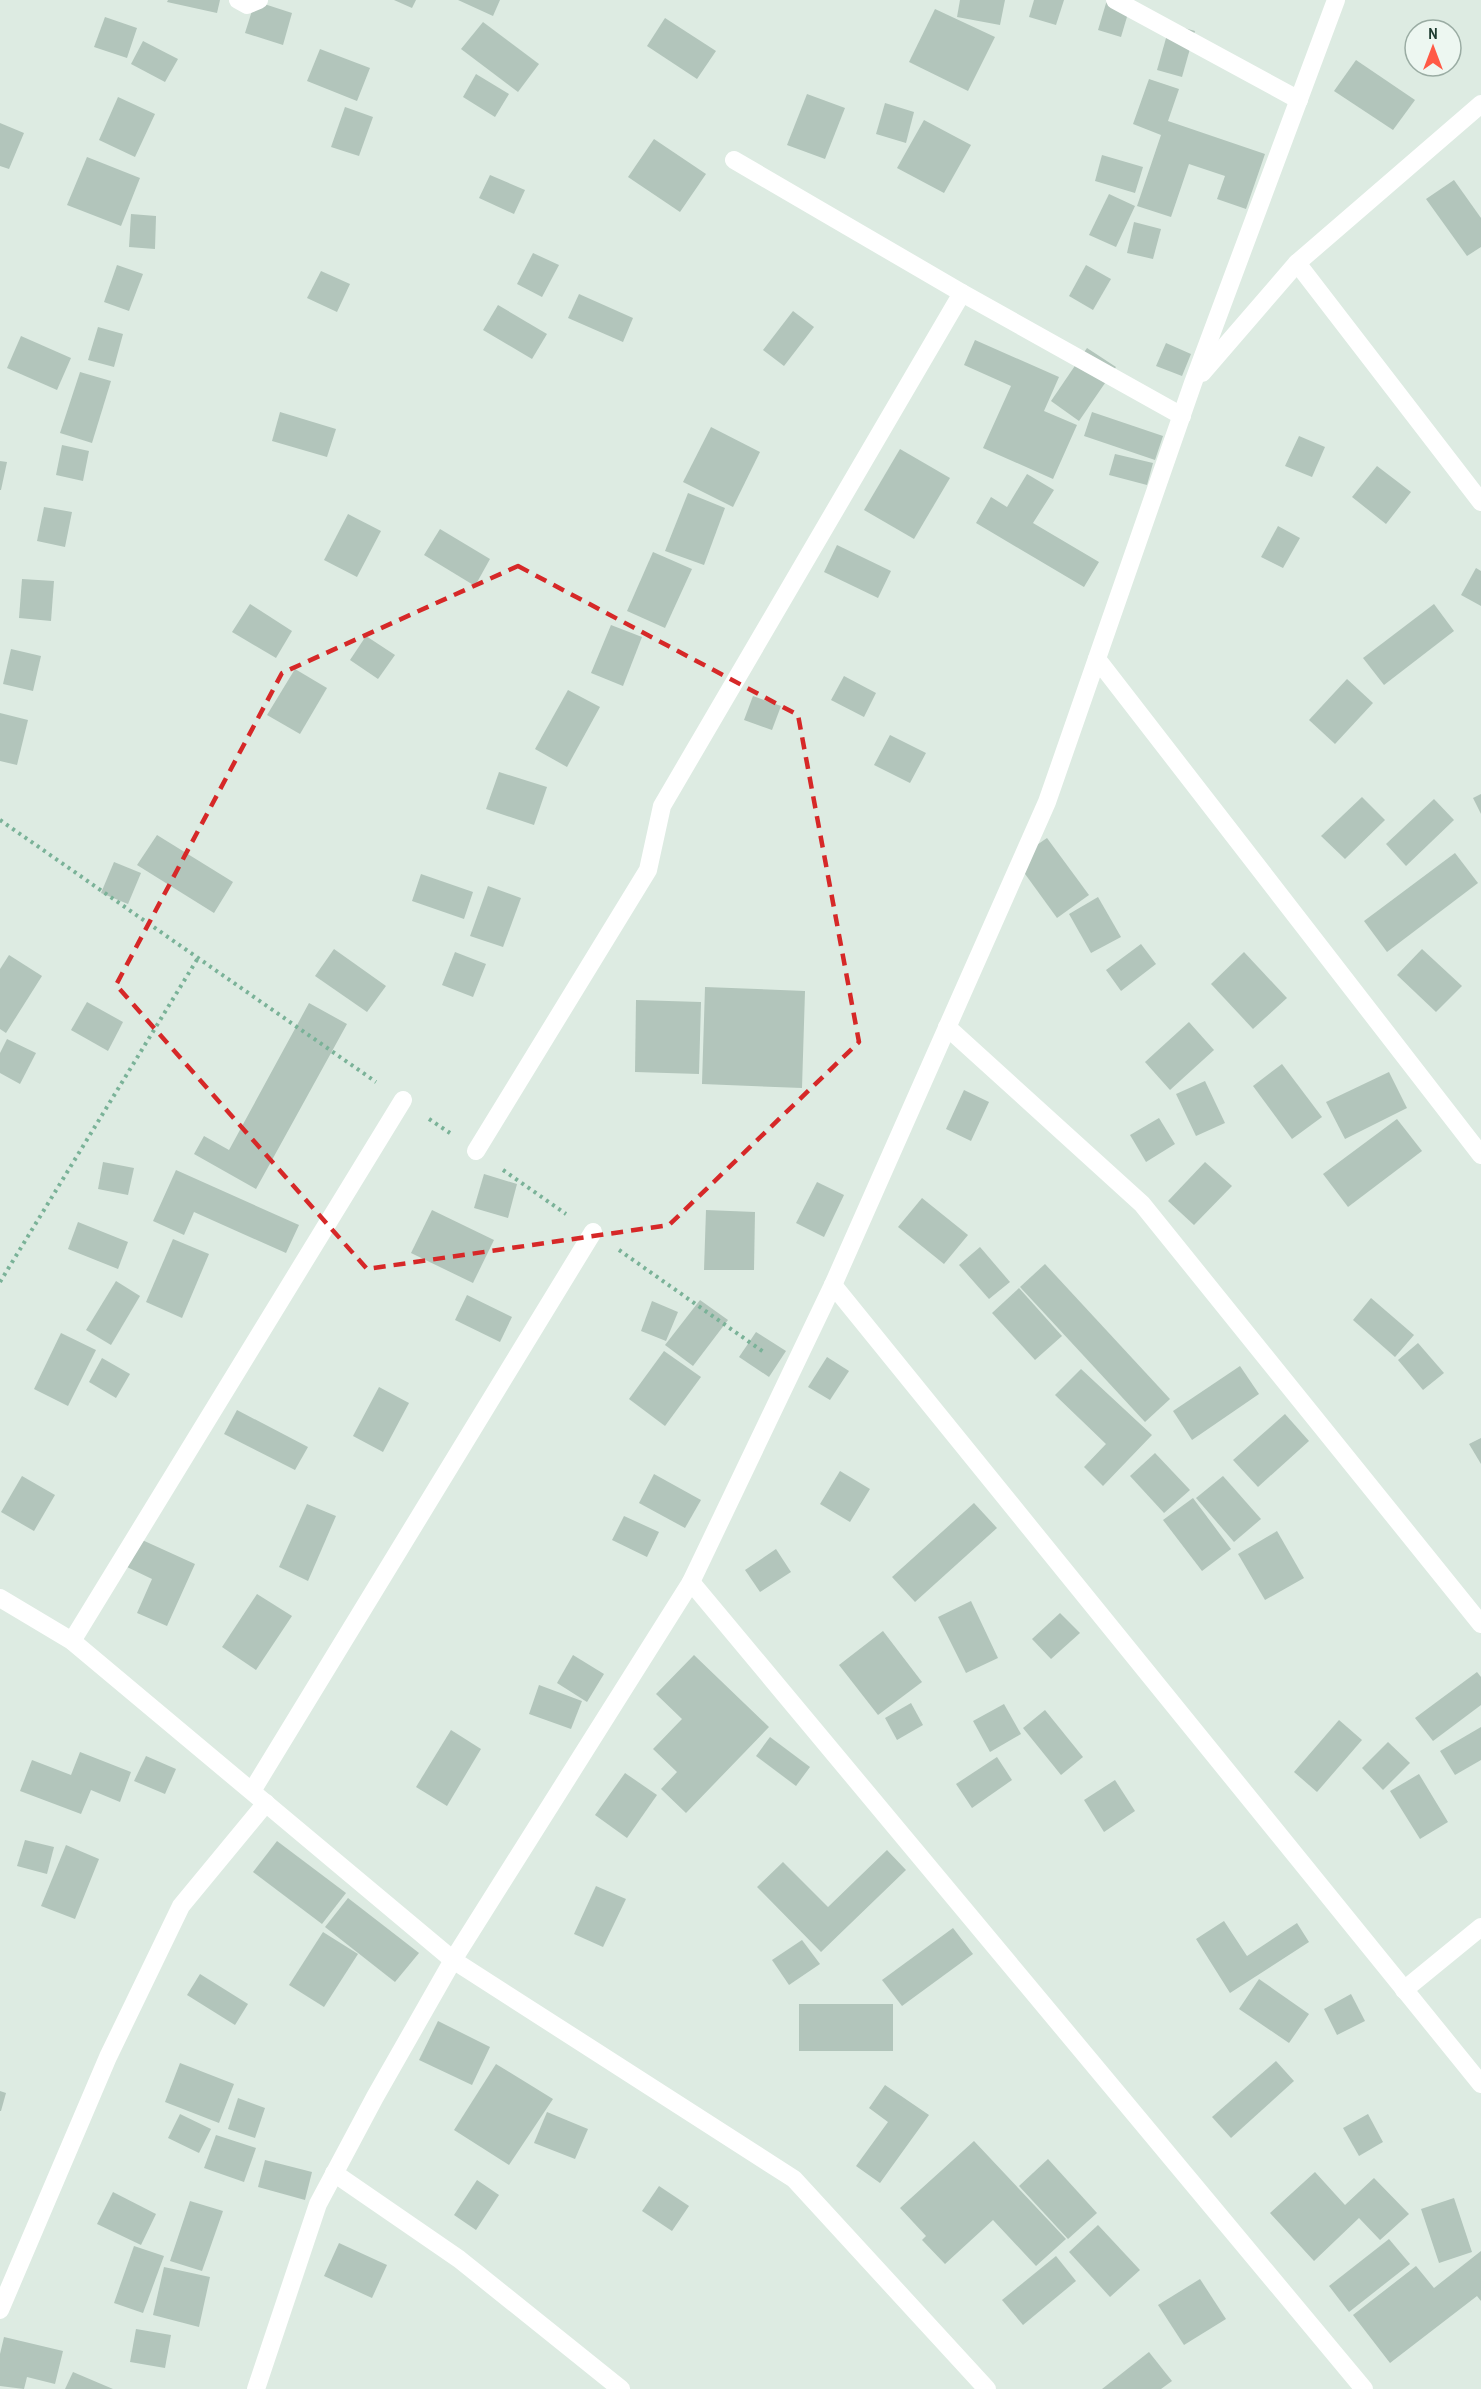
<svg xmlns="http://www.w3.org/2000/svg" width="1481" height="2389" font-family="'Archivo Narrow',sans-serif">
	<rect width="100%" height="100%" fill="#ddebe2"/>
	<g fill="#b2c5bb">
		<polygon points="168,0 220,0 217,13 167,2"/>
		<polygon points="394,0 416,0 412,8"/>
		<polygon points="458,0 500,0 493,16"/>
		<polygon points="960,0 1005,0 1000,25 957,17"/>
		<polygon points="1034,0 1064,0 1056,25 1029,17"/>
		<polygon points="1107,0 1132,0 1121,37 1098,30"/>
		<polygon points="255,1 292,13 283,45 245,33"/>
		<polygon points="935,9 995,37 968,91 909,62"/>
		<polygon points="105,17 137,28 127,58 94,47"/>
		<polygon points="665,18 716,51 697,79 647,46"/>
		<polygon points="483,22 539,64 518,92 461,49"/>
		<polygon points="1170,24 1195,31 1182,77 1157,70"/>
		<polygon points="143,41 178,59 165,82 131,64"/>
		<polygon points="320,49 370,68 357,101 307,81"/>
		<polygon points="1356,60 1415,100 1393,130 1334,91"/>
		<polygon points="476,74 509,94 495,117 463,97"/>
		<polygon points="1149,79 1179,89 1168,121 1265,154 1246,209 1217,199 1225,176 1189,164 1171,217 1137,206 1161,135 1133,124"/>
		<polygon points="807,94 845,108 825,159 787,145"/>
		<polygon points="118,97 155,114 135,157 99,140"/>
		<polygon points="885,103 914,112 906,143 876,134"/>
		<polygon points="345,107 373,117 359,156 331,147"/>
		<polygon points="924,120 971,145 944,193 897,168"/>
		<polygon points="0,123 24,133 9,169 0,166"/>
		<polygon points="654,139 706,174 680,212 628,177"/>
		<polygon points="1102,155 1143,167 1135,193 1095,181"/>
		<polygon points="87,157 140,178 121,226 67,205"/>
		<polygon points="490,175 525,190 514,214 479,198"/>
		<polygon points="1454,180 1481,218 1481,247 1467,256 1426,199"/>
		<polygon points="1109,194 1135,206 1116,247 1089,235"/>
		<polygon points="131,214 156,216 155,249 129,247"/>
		<polygon points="1134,222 1161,229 1153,259 1127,253"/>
		<polygon points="533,253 559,265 542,297 517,284"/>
		<polygon points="117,265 143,274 129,311 104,302"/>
		<polygon points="1086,265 1111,279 1093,310 1069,296"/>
		<polygon points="321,271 350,284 337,312 307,298"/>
		<polygon points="579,294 633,318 623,342 568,318"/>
		<polygon points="498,305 547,334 532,359 483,330"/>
		<polygon points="793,311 814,327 784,366 763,350"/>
		<polygon points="98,327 123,334 114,367 88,360"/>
		<polygon points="21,336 71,358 57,390 7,368"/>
		<polygon points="975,340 1059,377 1044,411 1077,425 1053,479 983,448 1011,386 964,365"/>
		<polygon points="1166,343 1191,354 1182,376 1156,366"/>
		<polygon points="1087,348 1116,367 1079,421 1051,401"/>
		<polygon points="80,372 111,381 92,443 60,433"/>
		<polygon points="280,412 336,429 327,457 272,441"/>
		<polygon points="1092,412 1163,436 1155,460 1084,436"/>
		<polygon points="711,427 760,452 733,507 683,482"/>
		<polygon points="1299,436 1325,447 1312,477 1285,466"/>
		<polygon points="62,445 89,451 83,481 56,475"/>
		<polygon points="900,449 950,478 914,539 864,510"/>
		<polygon points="1115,454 1153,463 1147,485 1109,475"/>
		<polygon points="0,461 7,462 1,490 0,490"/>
		<polygon points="1377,466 1411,492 1386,524 1352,497"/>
		<polygon points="1027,474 1054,490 1033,523 1099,562 1084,587 976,523 991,497 1007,507"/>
		<polygon points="688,493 725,508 704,565 665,551"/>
		<polygon points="44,507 72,512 65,547 37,541"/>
		<polygon points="348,514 381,531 357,577 324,560"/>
		<polygon points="1278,526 1300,538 1283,568 1261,557"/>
		<polygon points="440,529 490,559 475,586 424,555"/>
		<polygon points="837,545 891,571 878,598 824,572"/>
		<polygon points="653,552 692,569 665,628 627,611"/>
		<polygon points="1476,568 1481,571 1481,606 1461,595"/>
		<polygon points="22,579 54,581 51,621 19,618"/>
		<polygon points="250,604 292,631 276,658 232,632"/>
		<polygon points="1434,604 1454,631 1384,685 1363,658"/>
		<polygon points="611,625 642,637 623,686 591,673"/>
		<polygon points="366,636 395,655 378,679 350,660"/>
		<polygon points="11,649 41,656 33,691 3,684"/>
		<polygon points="295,669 327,688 300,734 267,715"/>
		<polygon points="844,676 876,693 864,717 831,700"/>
		<polygon points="1347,679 1373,703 1335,744 1309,720"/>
		<polygon points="568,690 600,707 567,767 535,749"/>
		<polygon points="753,696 781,706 772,730 744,720"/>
		<polygon points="0,713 28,720 17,765 0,761"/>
		<polygon points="890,735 926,753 910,783 874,765"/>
		<polygon points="499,772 547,787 534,825 486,809"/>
		<polygon points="1481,794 1481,814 1473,798"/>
		<polygon points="1362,797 1385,820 1345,859 1321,836"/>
		<polygon points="1434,799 1454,820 1406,866 1386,844"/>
		<polygon points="157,835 233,882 214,913 137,865"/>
		<polygon points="1047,838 1089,895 1057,918 1015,860"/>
		<polygon points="1455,853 1478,883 1387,952 1364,921"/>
		<polygon points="114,862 141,873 128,904 101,893"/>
		<polygon points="421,874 473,892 464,919 412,901"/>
		<polygon points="488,886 521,898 503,947 470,936"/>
		<polygon points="1098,897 1121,937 1091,953 1069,914"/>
		<polygon points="1141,944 1156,964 1121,991 1106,970"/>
		<polygon points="334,949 386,986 367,1012 315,976"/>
		<polygon points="1422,949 1462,986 1436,1012 1397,975"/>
		<polygon points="455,952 486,964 473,997 442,985"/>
		<polygon points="1244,952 1287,998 1253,1029 1211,984"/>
		<polygon points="9,955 42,976 6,1033 0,1029 0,969"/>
		<polygon points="705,987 805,991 802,1088 702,1084"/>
		<polygon points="636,1000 701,1002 699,1074 635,1072"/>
		<polygon points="87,1002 123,1022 108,1051 71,1030"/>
		<polygon points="309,1003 347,1024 256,1189 194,1154 204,1136 229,1150"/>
		<polygon points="1189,1022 1214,1050 1170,1090 1145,1062"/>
		<polygon points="7,1039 36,1053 20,1084 0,1073 0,1053"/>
		<polygon points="1282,1064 1322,1117 1292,1139 1253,1086"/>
		<polygon points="1389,1072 1407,1108 1345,1139 1326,1102"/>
		<polygon points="1205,1081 1225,1123 1196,1136 1176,1094"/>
		<polygon points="964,1090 989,1102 971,1141 946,1129"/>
		<polygon points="1159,1118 1175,1144 1146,1162 1130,1135"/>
		<polygon points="1397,1119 1422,1151 1348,1207 1323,1174"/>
		<polygon points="103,1162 134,1168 128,1195 98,1189"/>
		<polygon points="1205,1162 1232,1186 1194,1225 1168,1201"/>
		<polygon points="176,1170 299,1225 286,1253 194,1212 184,1235 153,1221"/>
		<polygon points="484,1174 517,1184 508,1218 474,1208"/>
		<polygon points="817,1182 844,1195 824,1237 796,1223"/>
		<polygon points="922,1198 968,1235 944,1264 898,1227"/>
		<polygon points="432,1210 494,1240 473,1283 411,1253"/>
		<polygon points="706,1210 755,1212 754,1270 704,1270"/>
		<polygon points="78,1222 128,1242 118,1269 68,1249"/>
		<polygon points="173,1239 209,1254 182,1318 146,1302"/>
		<polygon points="980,1247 1010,1282 989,1299 959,1265"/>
		<polygon points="1045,1264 1170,1399 1145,1422 1020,1287"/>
		<polygon points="116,1281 140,1296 111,1345 86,1330"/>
		<polygon points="1019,1288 1062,1336 1035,1360 992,1313"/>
		<polygon points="467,1295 512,1317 500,1342 455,1320"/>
		<polygon points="1371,1298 1414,1335 1395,1357 1353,1320"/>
		<polygon points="700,1300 728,1320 693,1366 665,1345"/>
		<polygon points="652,1301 678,1312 666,1341 641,1331"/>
		<polygon points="756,1332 786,1351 769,1377 739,1357"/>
		<polygon points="61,1333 96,1350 68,1406 34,1389"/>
		<polygon points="1418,1343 1444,1373 1423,1390 1398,1360"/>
		<polygon points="664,1351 701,1377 665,1426 629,1399"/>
		<polygon points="827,1357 849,1371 830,1400 808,1387"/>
		<polygon points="102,1358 130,1374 116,1398 89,1382"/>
		<polygon points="1240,1366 1259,1394 1192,1440 1173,1411"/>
		<polygon points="1081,1369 1152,1435 1103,1486 1084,1467 1106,1444 1055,1395"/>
		<polygon points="379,1387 409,1403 383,1452 353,1436"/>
		<polygon points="237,1410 308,1447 295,1470 224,1434"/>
		<polygon points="1285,1414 1309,1441 1258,1487 1233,1460"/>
		<polygon points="1481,1438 1481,1464 1469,1444"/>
		<polygon points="1155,1453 1190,1490 1164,1513 1130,1476"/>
		<polygon points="840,1471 870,1489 850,1522 820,1504"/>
		<polygon points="654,1474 701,1500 685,1528 639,1503"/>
		<polygon points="22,1476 55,1495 34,1531 1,1512"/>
		<polygon points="1223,1476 1261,1519 1234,1542 1196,1498"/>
		<polygon points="1193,1498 1231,1549 1202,1571 1163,1520"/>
		<polygon points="974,1503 997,1528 915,1602 892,1577"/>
		<polygon points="307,1504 336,1516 308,1581 279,1567"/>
		<polygon points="624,1516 659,1532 647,1557 612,1540"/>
		<polygon points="1277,1531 1304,1578 1265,1600 1238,1554"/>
		<polygon points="140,1539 195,1564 167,1626 137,1613 152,1579 127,1567"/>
		<polygon points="776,1549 791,1572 760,1592 745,1570"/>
		<polygon points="257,1594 292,1616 256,1670 222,1647"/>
		<polygon points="971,1601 998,1658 966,1673 938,1617"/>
		<polygon points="1060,1613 1080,1633 1051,1659 1032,1639"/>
		<polygon points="883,1631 922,1682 878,1715 839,1665"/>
		<polygon points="573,1655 604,1674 587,1702 557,1683"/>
		<polygon points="694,1655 769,1727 686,1813 661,1789 677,1772 653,1749 682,1719 656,1694"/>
		<polygon points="1477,1672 1481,1677 1481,1705 1433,1741 1415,1718"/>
		<polygon points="539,1685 582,1701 571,1729 529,1714"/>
		<polygon points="911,1703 923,1725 897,1740 885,1718"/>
		<polygon points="1004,1704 1021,1734 990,1752 973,1721"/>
		<polygon points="1045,1710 1083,1757 1061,1775 1023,1728"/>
		<polygon points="1339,1720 1362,1740 1317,1792 1294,1772"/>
		<polygon points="1481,1727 1481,1760 1455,1775 1440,1751"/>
		<polygon points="451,1730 481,1749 447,1806 416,1787"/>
		<polygon points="770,1737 810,1767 796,1786 756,1756"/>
		<polygon points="1388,1742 1410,1763 1383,1790 1362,1768"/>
		<polygon points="80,1752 131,1772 120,1802 91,1790 81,1814 20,1791 32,1760 71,1775"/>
		<polygon points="146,1756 176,1769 165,1794 134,1781"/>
		<polygon points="997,1757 1012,1780 972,1808 956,1784"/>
		<polygon points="625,1773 657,1795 627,1838 595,1815"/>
		<polygon points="1419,1774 1448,1822 1420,1839 1390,1791"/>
		<polygon points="1115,1780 1135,1811 1104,1832 1084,1800"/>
		<polygon points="25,1840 54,1847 47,1874 17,1866"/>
		<polygon points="277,1841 346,1893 322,1924 253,1872"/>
		<polygon points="66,1845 99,1859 75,1919 41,1906"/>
		<polygon points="887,1850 906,1870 821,1952 757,1887 783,1862 828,1907"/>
		<polygon points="596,1886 626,1899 603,1947 574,1934"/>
		<polygon points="348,1898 419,1953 395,1982 325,1927"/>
		<polygon points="1224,1921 1247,1956 1297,1923 1309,1942 1230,1993 1196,1939"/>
		<polygon points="953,1928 973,1954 902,2006 882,1980"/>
		<polygon points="323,1932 358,1954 324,2007 289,1985"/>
		<polygon points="802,1940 820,1964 789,1985 772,1960"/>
		<polygon points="200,1974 248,2004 235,2025 187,1995"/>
		<polygon points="1259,1979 1309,2014 1289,2043 1239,2009"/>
		<polygon points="1351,1994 1365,2021 1337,2035 1324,2009"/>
		<rect x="799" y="2004" width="94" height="47"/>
		<polygon points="438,2021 490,2047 472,2085 419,2060"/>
		<polygon points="1276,2061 1294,2081 1231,2138 1212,2117"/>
		<polygon points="180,2063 234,2084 219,2123 165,2102"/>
		<polygon points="496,2064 553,2099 509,2165 454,2130"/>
		<polygon points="885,2085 929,2115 880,2183 856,2166 888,2122 869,2108"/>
		<polygon points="0,2091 6,2093 1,2111 0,2111"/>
		<polygon points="238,2098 265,2108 255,2138 228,2129"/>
		<polygon points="547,2112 588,2129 575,2159 534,2143"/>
		<polygon points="180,2114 211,2129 199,2153 168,2138"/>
		<polygon points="1368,2114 1383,2142 1359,2156 1343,2128"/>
		<polygon points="216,2135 256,2148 244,2182 204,2168"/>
		<polygon points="974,2141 1066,2239 1036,2266 993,2220 945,2264 922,2240 926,2236 900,2208"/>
		<polygon points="1048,2159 1097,2213 1068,2239 1019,2186"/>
		<polygon points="265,2160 312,2172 305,2200 258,2187"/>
		<polygon points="1315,2172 1345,2205 1374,2178 1409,2214 1380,2240 1359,2218 1314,2261 1270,2213"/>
		<polygon points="477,2180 499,2195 476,2230 454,2215"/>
		<polygon points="659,2186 689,2206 672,2231 642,2211"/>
		<polygon points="113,2192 156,2214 141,2245 97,2224"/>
		<polygon points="1454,2198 1472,2252 1439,2263 1421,2209"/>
		<polygon points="190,2201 223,2211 202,2271 170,2261"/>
		<polygon points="1098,2225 1140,2270 1110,2297 1069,2252"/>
		<polygon points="1389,2239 1410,2264 1349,2312 1329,2286"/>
		<polygon points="339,2243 387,2265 372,2298 324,2276"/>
		<polygon points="134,2246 164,2256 143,2313 114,2303"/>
		<polygon points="1481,2251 1481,2301 1477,2296 1390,2363 1353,2315 1416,2266 1434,2288"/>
		<polygon points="1056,2256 1076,2281 1023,2325 1002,2300"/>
		<polygon points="164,2267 210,2277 199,2327 153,2315"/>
		<polygon points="1200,2279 1226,2319 1184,2345 1158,2305"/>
		<polygon points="136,2329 171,2335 165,2368 130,2362"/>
		<polygon points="4,2337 63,2351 55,2384 27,2377 24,2389 0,2386 0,2354"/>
		<polygon points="1149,2352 1172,2381 1161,2389 1102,2389"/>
		<polygon points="73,2372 113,2389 65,2389"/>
	</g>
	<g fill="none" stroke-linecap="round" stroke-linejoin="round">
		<g stroke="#7ab298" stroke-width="4" stroke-dasharray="3 4.5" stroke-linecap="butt">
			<polyline points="0,820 376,1082"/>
			<polyline points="429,1119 450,1133"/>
			<polyline points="503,1170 566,1214"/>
			<polyline points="619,1250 765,1353"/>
			<polyline points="0,1282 198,958"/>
		</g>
		<g stroke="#fff" stroke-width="18">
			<polyline points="238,0 247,5 259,0"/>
			<polyline points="1115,0 1299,100"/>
			<polyline points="734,160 962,293 1182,416"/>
			<polyline points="1297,263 1481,502"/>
			<polyline points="1202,373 1297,263 1481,104"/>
			<polyline points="1097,659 1481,1155"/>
			<polyline points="947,1027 1142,1204 1481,1624"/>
			<polyline points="476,1151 648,870 662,806 962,293"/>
			<polyline points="833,1285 1481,2084"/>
			<polyline points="691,1582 1364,2389"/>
			<polyline points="0,1598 72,1641 453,1960 794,2179 987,2389"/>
			<polyline points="72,1641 403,1100"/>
			<polyline points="252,1791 593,1232"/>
			<polyline points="1404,1990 1481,1927"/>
			<polyline points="334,2173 459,2259 621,2389"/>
			<polyline points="0,2310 108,2057 181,1906 266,1803"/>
			<polyline points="256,2389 318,2204 375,2097 453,1960 691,1582 833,1285 1047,802 1193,383 1336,0"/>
		</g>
	</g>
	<path fill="none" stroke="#d62828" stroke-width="4.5" stroke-dasharray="12 8" stroke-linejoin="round" d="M518,566l280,149 61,327 -190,183 -302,44 -251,-284 166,-312z"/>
	<g transform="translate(1433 48)"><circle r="28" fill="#edf7f1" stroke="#9aaca3" stroke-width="1.5"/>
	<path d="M0-4.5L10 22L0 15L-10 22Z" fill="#ff5a46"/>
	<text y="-9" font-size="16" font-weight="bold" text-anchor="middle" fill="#1d3b2f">N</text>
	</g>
</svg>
